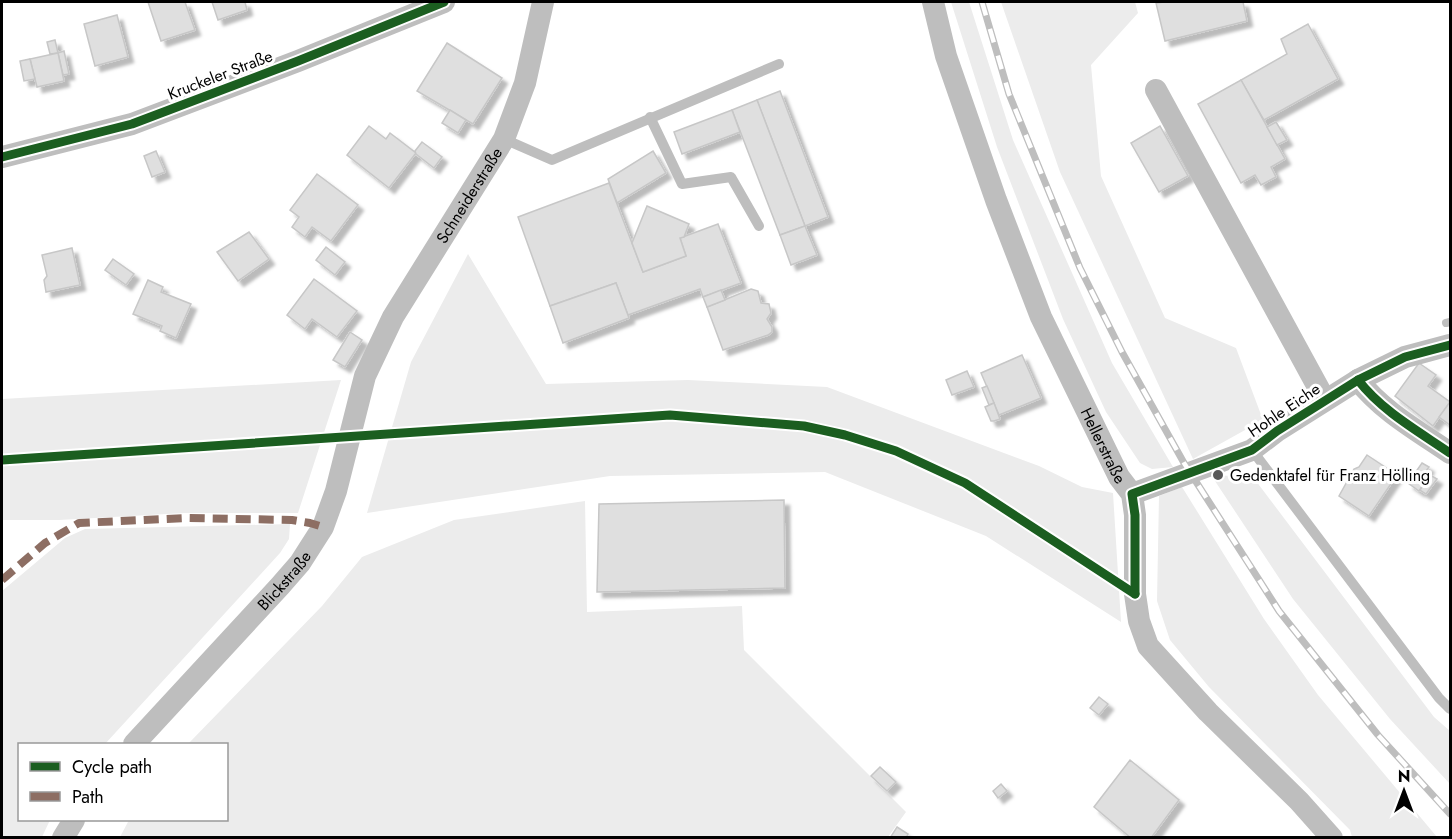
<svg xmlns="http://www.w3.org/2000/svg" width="1452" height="839" font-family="Jost,sans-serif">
	<defs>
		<filter id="shadow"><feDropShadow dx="5.5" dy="5.5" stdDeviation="1.5" flood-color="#0004"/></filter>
	</defs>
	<rect width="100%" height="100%" fill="#fff"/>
	<g fill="#ececec">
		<polygon points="951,2 969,2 1013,140 1112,363 1173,467 1152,469 1140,463 1106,412 1063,319 997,147"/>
		<polygon points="1001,2 1135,2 1138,13 1091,65 1101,176 1165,318 1236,348 1263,420 1193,459 1060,172"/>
		<polygon points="468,254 546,384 688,380 827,387 1039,466 1082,487 1113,493 1121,622 986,536 825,472 610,476 367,513 411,362"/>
		<polygon points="341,380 298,513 184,513 59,520 2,520 2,399"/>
		<polygon points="1211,475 1253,477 1434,717 1450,731 1450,784 1390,719 1293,599"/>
		<polygon points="1182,487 1264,619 1318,695 1437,837 1352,837 1350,830 1209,687 1170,640 1157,601 1159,496"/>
		<polygon points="585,501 587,612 742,606 744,650 906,812 888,837 120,837 129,820 226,820 226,744 188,744 322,606 362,557 454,520"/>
		<polygon points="290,524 289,539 280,553 105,744 20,744 20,820 50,820 42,837 2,837 2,591 65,538 85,529"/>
	</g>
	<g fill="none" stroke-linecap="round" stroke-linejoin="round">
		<polyline stroke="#bfbfbf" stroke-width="8" points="1446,323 1450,322"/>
	</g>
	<g fill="#dfdfdf" stroke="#c7c7c7" stroke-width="1.5" filter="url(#shadow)">
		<polygon points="148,2 185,2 195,30 161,41"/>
		<polygon points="212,2 245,2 247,10 218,20"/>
		<polygon points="1164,2 1243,2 1247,21 1165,41 1156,3"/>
		<polygon points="117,15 128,57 95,66 84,24"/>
		<polygon points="1308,24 1338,79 1264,120 1241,80 1287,54 1281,39"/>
		<polygon points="55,40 58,53 50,54 47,42"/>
		<polygon points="447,43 502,78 473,124 417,91"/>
		<polygon points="64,51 69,74 63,75 58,53"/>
		<polygon points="58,53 64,81 37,87 30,59"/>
		<polygon points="30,59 35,79 24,81 20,61"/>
		<polygon points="1241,80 1285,159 1271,167 1276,177 1261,185 1255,175 1241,183 1198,104"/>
		<polygon points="780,91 828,217 805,226 757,100"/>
		<polygon points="757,100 805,226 780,235 732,110"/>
		<polygon points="450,110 466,120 458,133 442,123"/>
		<polygon points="732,110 740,132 682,154 674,132"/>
		<polygon points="1276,122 1287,140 1277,145 1267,127"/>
		<polygon points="369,126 386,139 390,133 416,153 389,188 347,155"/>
		<polygon points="1160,126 1188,176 1159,192 1131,143"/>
		<polygon points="422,142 442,157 434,168 416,154 415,151"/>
		<polygon points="156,151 165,172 152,177 144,156"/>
		<polygon points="653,151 666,173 617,203 608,179"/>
		<polygon points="317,174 358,205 331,241 312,227 305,237 292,227 299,217 290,210"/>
		<polygon points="609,183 643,272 686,256 680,238 718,224 741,283 703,297 700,289 628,315 616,283 550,306 518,217"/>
		<polygon points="647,206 689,224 684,237 680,238 686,256 643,272 632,243"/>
		<polygon points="805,226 817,255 791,265 780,235"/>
		<polygon points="249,232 269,259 238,281 217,252"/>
		<polygon points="326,247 345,262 335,275 316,260"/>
		<polygon points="72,248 80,285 46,292 44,280 47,276 42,255"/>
		<polygon points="113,259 134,274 126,285 105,270"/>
		<polygon points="314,279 357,311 337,337 312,319 305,329 287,315"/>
		<polygon points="148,280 163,287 161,292 191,304 176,338 160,331 162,326 133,314"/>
		<polygon points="616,283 629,318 563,343 550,306"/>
		<polygon points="751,289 758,291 761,303 769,304 771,313 767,319 772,327 772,332 768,335 723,350 707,307"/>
		<polygon points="721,290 725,300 707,307 703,297"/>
		<polygon points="350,332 362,340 345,367 333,360"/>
		<polygon points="1022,355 1041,398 999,415 981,373"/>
		<polygon points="1419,363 1436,375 1428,386 1450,402 1433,426 1395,396"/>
		<polygon points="967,371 974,387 952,395 946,380"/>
		<polygon points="987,386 994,403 989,405 982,388"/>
		<polygon points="1450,402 1450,425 1439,417"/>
		<polygon points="994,403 1000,419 994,421 991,421 985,407"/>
		<polygon points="1367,455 1397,475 1369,516 1339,496 1354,469 1359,467"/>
		<polygon points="1422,463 1429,467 1426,471 1430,475 1419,491 1408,483"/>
		<polygon points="1430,475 1437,479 1426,494 1420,490"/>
		<polygon points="784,500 785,588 597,592 599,504"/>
		<polygon points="1099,697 1108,704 1099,715 1090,708"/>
		<polygon points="1130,760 1179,800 1151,838 1131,838 1094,807"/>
		<polygon points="880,767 896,782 887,791 871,776"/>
		<polygon points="1001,784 1007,791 998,798 993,791"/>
		<polygon points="897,827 908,834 906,838 890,838"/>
	</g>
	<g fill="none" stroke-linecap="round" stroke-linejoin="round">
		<g stroke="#bebebe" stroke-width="10">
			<polyline points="650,117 682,184 731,177 759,226"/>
			<polyline points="504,139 552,160 779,64"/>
			<polyline points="1252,450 1439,698 1450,709"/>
		</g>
		<g stroke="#bebebe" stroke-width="22">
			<path id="s1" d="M933,2l13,54 50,144 45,117 78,160 13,17 3,21v79l4,27 9,25 60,66 91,89 33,37"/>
			<polyline points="1156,90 1325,400"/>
			<polyline points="2,157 132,124 298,61 444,2"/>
			<path d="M1358,380c24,31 60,51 92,73"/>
			<polyline points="1132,494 1252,450 1277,431 1358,380 1405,357 1450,345"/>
			<path id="s2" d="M134,744l146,-158 20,-23 23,-36 13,-36 29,-115 28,-59 111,-178 21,-56 18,-81"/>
			<polyline points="63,838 74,820"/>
		</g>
		<g stroke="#bebebe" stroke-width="7">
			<polyline id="rail" points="982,2 1009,94 1080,268 1122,352 1184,463 1279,611 1378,735 1450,814"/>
		</g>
		<use href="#rail" stroke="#fff" stroke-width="4.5" stroke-dasharray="14" stroke-linecap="butt"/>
		<polyline stroke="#8d6e63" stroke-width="8" stroke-dasharray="15 8" stroke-linecap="butt" points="2,580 45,543 79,523 186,518 292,520 310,523 323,527"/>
		<g stroke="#fff" stroke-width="13">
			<g id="cycleway">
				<polyline points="2,157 132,124 298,61 444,2"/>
				<path d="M1358,380c24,31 60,51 92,73"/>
				<polyline points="2,460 670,415 804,426 845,435 896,451 965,483 1135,594"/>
				<polyline points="1135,594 1135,515 1132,494 1252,450 1277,431 1358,380 1405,357 1450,345"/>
			</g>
		</g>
		<use href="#cycleway" stroke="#1b5e20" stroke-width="9"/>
	</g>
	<circle fill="#595959" stroke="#fff" stroke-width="2" cx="1218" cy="475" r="6"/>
	<g text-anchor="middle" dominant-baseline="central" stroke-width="6" stroke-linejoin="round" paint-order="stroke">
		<g font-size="16" fill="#000" stroke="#fff">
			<text transform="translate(220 75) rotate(-21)">Kruckeler Straße</text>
			<text stroke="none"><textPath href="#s2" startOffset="654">Schneiderstraße</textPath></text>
			<text transform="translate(1284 410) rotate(-34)">Hohle Eiche</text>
			<text stroke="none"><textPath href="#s1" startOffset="476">Hellerstraße</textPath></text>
			<text stroke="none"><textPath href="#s2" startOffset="222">Blickstraße</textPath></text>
		</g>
		<g font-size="16" fill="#000" stroke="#fff" text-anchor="start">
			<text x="1230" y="475">Gedenktafel für Franz Hölling</text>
		</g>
	</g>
	<rect width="1452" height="839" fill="none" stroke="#000000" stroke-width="6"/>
	<rect x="18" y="743" width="210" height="78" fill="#ffffff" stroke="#999999" stroke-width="1.5"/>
	<rect x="30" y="762" width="30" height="9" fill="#1b5e20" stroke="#999999" stroke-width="1.5"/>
	<text x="72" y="773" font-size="18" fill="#000000">Cycle path</text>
	<rect x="30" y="792" width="30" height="9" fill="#8d6e63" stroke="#999999" stroke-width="1.5"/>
	<text x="72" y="803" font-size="18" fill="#000000">Path</text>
	<g transform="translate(1404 791)" stroke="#ffffff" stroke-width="4.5" paint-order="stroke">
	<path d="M0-4.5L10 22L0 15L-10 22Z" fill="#000000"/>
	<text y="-9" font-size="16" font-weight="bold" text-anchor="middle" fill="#000000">N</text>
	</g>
</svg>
